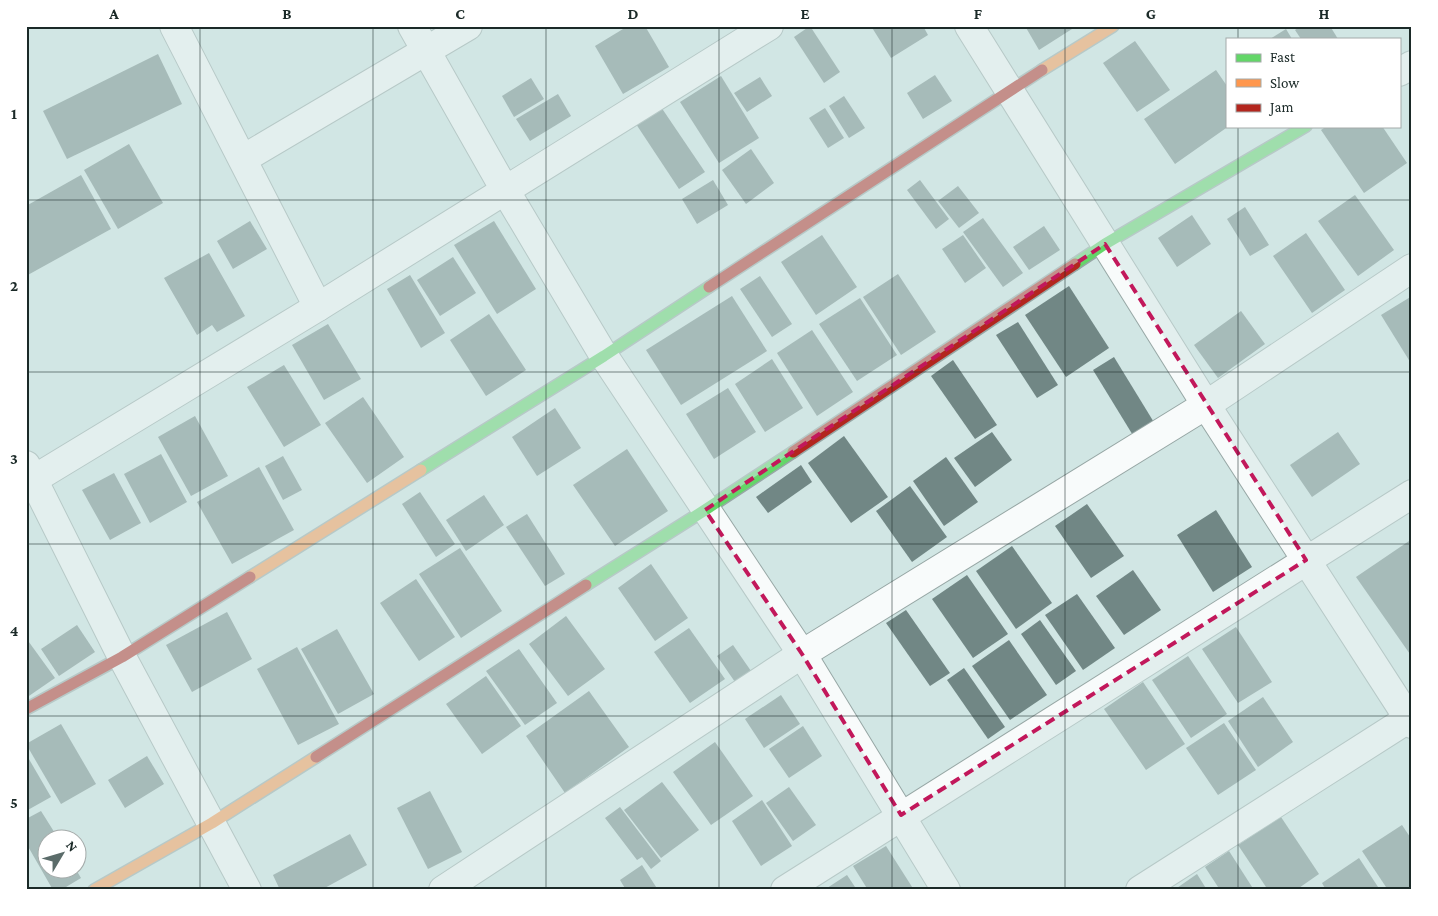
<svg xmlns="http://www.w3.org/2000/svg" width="1438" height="916" font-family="'Crimson Pro',serif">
	<rect width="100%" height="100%" fill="#d1e6e4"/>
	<g fill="#718785">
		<polygon points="628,26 645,26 669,67 623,94 595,46"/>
		<polygon points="810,26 840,72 824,83 794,37"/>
		<polygon points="871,26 923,26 928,35 891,58"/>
		<polygon points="1025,26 1070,26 1072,29 1039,50"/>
		<polygon points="1301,26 1330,26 1338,39 1301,39 1295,30"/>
		<polygon points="1286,29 1292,39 1270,39"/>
		<polygon points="1135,41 1170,90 1137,112 1103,63"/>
		<polygon points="158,54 182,104 67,159 43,111"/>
		<polygon points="1216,70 1227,86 1227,126 1229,126 1175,164 1144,119"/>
		<polygon points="935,75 952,101 923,119 907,93"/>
		<polygon points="721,76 759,138 719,163 680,102"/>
		<polygon points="760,77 772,96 747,112 734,93"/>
		<polygon points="531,78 544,99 514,117 502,96"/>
		<polygon points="558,94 571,116 530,141 516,119"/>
		<polygon points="844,96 865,128 849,138 829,106"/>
		<polygon points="661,107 705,172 679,189 636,124"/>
		<polygon points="825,108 844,138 828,148 809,118"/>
		<polygon points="1327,126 1382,126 1407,163 1364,193 1321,130"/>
		<polygon points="129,144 163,203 118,229 84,170"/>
		<polygon points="751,149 774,183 746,204 722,170"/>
		<polygon points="81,175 111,229 26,276 26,206"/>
		<polygon points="713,180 728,205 697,224 682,199"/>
		<polygon points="920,180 949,219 936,229 907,190"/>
		<polygon points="958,186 979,213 959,228 938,201"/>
		<polygon points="1355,195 1394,250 1358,276 1318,221"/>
		<polygon points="1245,207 1269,245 1250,256 1227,219"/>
		<polygon points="1192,215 1211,244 1177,267 1158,238"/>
		<polygon points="983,218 1023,273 1003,287 963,232"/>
		<polygon points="250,221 267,249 233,269 217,241"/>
		<polygon points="494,221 536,289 497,314 454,245"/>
		<polygon points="1044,226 1060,250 1029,270 1013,247"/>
		<polygon points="1306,233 1345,290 1312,313 1273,256"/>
		<polygon points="822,235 857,287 816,315 781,262"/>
		<polygon points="963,235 986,268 965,283 942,249"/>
		<polygon points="209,253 245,316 217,332 212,325 197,335 164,278"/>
		<polygon points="453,257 476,293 440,316 417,280"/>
		<polygon points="898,274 936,332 901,355 863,297"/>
		<polygon points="410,275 445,333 421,348 387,289"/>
		<polygon points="760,276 792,324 772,337 740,289"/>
		<polygon points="1069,286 1109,348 1066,377 1025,315"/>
		<polygon points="732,296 767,351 681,405 646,350"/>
		<polygon points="1412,296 1412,365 1381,315"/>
		<polygon points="860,298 897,355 857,381 819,324"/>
		<polygon points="1241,311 1265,344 1218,378 1194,345"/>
		<polygon points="489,314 526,370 486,396 450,340"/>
		<polygon points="1018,322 1058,385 1037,398 996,335"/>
		<polygon points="328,324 361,379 324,400 292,345"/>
		<polygon points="812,330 853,392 817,416 777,353"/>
		<polygon points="1114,357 1155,424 1134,437 1093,370"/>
		<polygon points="772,359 803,408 765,432 735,384"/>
		<polygon points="953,360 997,425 975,439 931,376"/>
		<polygon points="284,365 321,425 284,447 247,387"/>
		<polygon points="728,388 756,432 714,459 686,414"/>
		<polygon points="363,397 404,457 367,483 325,423"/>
		<polygon points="555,408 581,448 537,476 512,437"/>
		<polygon points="195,416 228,476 191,496 158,437"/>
		<polygon points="992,432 1012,460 975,487 954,458"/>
		<polygon points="1338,432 1360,464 1312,497 1290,465"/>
		<polygon points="844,436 888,497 851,523 808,463"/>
		<polygon points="627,449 668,511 615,546 573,485"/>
		<polygon points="161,454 187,502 150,523 124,474"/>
		<polygon points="283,456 302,490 283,500 265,466"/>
		<polygon points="946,457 978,502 944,526 913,481"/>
		<polygon points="801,465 812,482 768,513 756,497"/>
		<polygon points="259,467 294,530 232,564 197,502"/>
		<polygon points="114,473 141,523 110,540 82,490"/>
		<polygon points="910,486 947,537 912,562 876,511"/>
		<polygon points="420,492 455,544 436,557 402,504"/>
		<polygon points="484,495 504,525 466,551 446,520"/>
		<polygon points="1087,504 1124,556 1091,578 1055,526"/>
		<polygon points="1216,510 1252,567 1213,592 1177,535"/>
		<polygon points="527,514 565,574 545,586 506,527"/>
		<polygon points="1412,539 1412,657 1356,577"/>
		<polygon points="1012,546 1052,603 1016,629 976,571"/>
		<polygon points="460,548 502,611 461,638 419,574"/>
		<polygon points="651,564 688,618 655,641 618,588"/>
		<polygon points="1133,570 1161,610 1124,635 1096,596"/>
		<polygon points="967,575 1008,634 973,658 932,599"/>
		<polygon points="416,579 455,637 419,661 380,603"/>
		<polygon points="1077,594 1115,648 1083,670 1045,615"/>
		<polygon points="906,610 950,673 930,686 886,623"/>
		<polygon points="227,612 252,659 192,692 166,645"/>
		<polygon points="566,616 605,669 568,696 529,644"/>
		<polygon points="1040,620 1076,671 1056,685 1021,634"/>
		<polygon points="77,625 95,652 59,676 41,649"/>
		<polygon points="1236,627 1272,682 1238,703 1202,649"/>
		<polygon points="689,628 725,679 690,703 654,652"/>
		<polygon points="337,629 374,694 338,714 301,649"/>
		<polygon points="26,638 55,678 26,698"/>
		<polygon points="1009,640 1047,695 1010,720 972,666"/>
		<polygon points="733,645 751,671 735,682 717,656"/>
		<polygon points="297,647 339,724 298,745 257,669"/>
		<polygon points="519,649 557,703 525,725 486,671"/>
		<polygon points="1188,656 1227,714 1191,738 1152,680"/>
		<polygon points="964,668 1005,727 988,739 947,680"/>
		<polygon points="486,676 521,726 482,754 446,704"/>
		<polygon points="1143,682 1185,744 1146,770 1104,709"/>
		<polygon points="589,691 629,747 565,793 526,736"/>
		<polygon points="781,695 800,724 764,748 745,719"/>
		<polygon points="1263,697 1293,742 1258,767 1228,721"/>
		<polygon points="1224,723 1256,770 1218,795 1186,748"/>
		<polygon points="61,724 96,784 61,804 26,744"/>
		<polygon points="803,726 822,756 789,778 769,749"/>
		<polygon points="715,742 753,796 711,825 673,772"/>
		<polygon points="26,754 51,797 26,811"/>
		<polygon points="147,756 164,784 125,808 108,780"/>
		<polygon points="662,782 699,830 661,858 624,810"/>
		<polygon points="789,787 816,825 793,841 766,803"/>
		<polygon points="430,791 462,852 428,869 397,808"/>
		<polygon points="762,800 792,846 761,866 732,821"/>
		<polygon points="620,807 661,861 651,869 642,857 637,860 605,818"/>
		<polygon points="41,811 58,838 48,838 48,868 75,868 81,878 61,890 53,890 26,843 26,819"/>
		<polygon points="1281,817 1319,874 1296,890 1268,890 1238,845"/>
		<polygon points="1402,825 1412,840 1412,890 1388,890 1362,851"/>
		<polygon points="350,834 367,865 321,890 280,890 273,875"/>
		<polygon points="886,846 914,890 868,890 853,866"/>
		<polygon points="1229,851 1254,890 1220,890 1205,867"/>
		<polygon points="1359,858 1380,890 1326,890 1322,883"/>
		<polygon points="642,865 658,890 626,890 620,880"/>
		<polygon points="1197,874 1207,890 1174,890"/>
		<polygon points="847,875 857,890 824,890"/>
	</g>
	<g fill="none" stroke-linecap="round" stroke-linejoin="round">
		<g stroke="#97a7a5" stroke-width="30">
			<g id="street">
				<polyline points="174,26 318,307"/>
				<polyline points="412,26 505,190 604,356 802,654 946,890"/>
				<polyline points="969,26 1206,405 1412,724"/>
				<polyline points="1399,72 1412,65"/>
				<polyline points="243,159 468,26"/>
				<polyline points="26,465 122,657 247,890"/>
				<polyline points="26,484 318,307 769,26"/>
				<polyline points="443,890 802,654 1206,405 1412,268"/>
				<polyline points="785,890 1412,494"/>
				<polyline points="1140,890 1408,719"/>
			</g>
		</g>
		<g stroke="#97a7a5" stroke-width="14">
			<g id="fast">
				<polyline points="1075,264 1105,244 1306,126"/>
				<polyline points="421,470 604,356 709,287"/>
				<polyline points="586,585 705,510 793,452"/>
			</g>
		</g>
		<g stroke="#97a7a5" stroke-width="14">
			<g id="slow">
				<polyline points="1042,70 1113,26"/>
				<polyline points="250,577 421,470"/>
				<polyline points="94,890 212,823 316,757"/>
			</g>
		</g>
		<g stroke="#97a7a5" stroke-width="14">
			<g id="jam">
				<polyline points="709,287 1042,70"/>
				<polyline points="793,452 1075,264"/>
				<polyline points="26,709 122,657 250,577"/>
				<polyline points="316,757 586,585"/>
			</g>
		</g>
		<use href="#street" stroke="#f8fbfb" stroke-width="28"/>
		<use href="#fast" stroke="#63d668" stroke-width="11"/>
		<use href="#slow" stroke="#ff974d" stroke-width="11"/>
		<use href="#jam" stroke="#b3261e" stroke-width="11"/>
	</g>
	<path d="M0 0H1438V916H0ZM1105,244l201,316 -405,255 -99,-161 -97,-144z" fill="#d1e6e4" fill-opacity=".55" fill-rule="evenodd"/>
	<path fill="none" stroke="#c2185b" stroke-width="4" stroke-dasharray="10 6" stroke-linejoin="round" d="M1105,244l201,316 -405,255 -99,-161 -97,-144z"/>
	<path fill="none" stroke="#1b2a28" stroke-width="1" stroke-opacity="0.55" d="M200,26v864M373,26v864M546,26v864M719,26v864M892,26v864M1065,26v864M1238,26v13M1238,126v764M26,200h1386M26,372h1386M26,544h1386M26,716h1386"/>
	<rect width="1438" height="916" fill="none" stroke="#ffffff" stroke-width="55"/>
	<rect x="1226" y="38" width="175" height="90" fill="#ffffff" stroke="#a4aaa9"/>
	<rect x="1236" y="54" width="25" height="8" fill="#63d668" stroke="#a4aaa9"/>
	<text x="1270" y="62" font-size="15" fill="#1b2a28">Fast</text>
	<rect x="1236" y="79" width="25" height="8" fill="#ff974d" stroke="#a4aaa9"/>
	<text x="1270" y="88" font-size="15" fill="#1b2a28">Slow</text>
	<rect x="1236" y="104" width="25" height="8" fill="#b3261e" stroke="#a4aaa9"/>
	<text x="1270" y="112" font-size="15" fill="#1b2a28">Jam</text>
	<g transform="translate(62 854) rotate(52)"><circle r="24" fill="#ffffff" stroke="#a4aaa9"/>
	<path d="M0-4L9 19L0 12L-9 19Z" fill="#5b6c6a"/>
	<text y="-8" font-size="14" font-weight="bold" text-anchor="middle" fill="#1b2a28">N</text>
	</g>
	<rect x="28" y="28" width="1382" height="860" fill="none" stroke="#1b2a28" stroke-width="2"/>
	<g font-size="16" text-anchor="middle" font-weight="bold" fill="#1b2a28">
		<text x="114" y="19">A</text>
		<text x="287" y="19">B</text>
		<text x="460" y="19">C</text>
		<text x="633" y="19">D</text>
		<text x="805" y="19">E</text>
		<text x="978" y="19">F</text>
		<text x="1151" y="19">G</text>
		<text x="1324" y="19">H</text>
		<text x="14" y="119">1</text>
		<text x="14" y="291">2</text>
		<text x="14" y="464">3</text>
		<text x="14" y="636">4</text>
		<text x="14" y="808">5</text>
	</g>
</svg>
